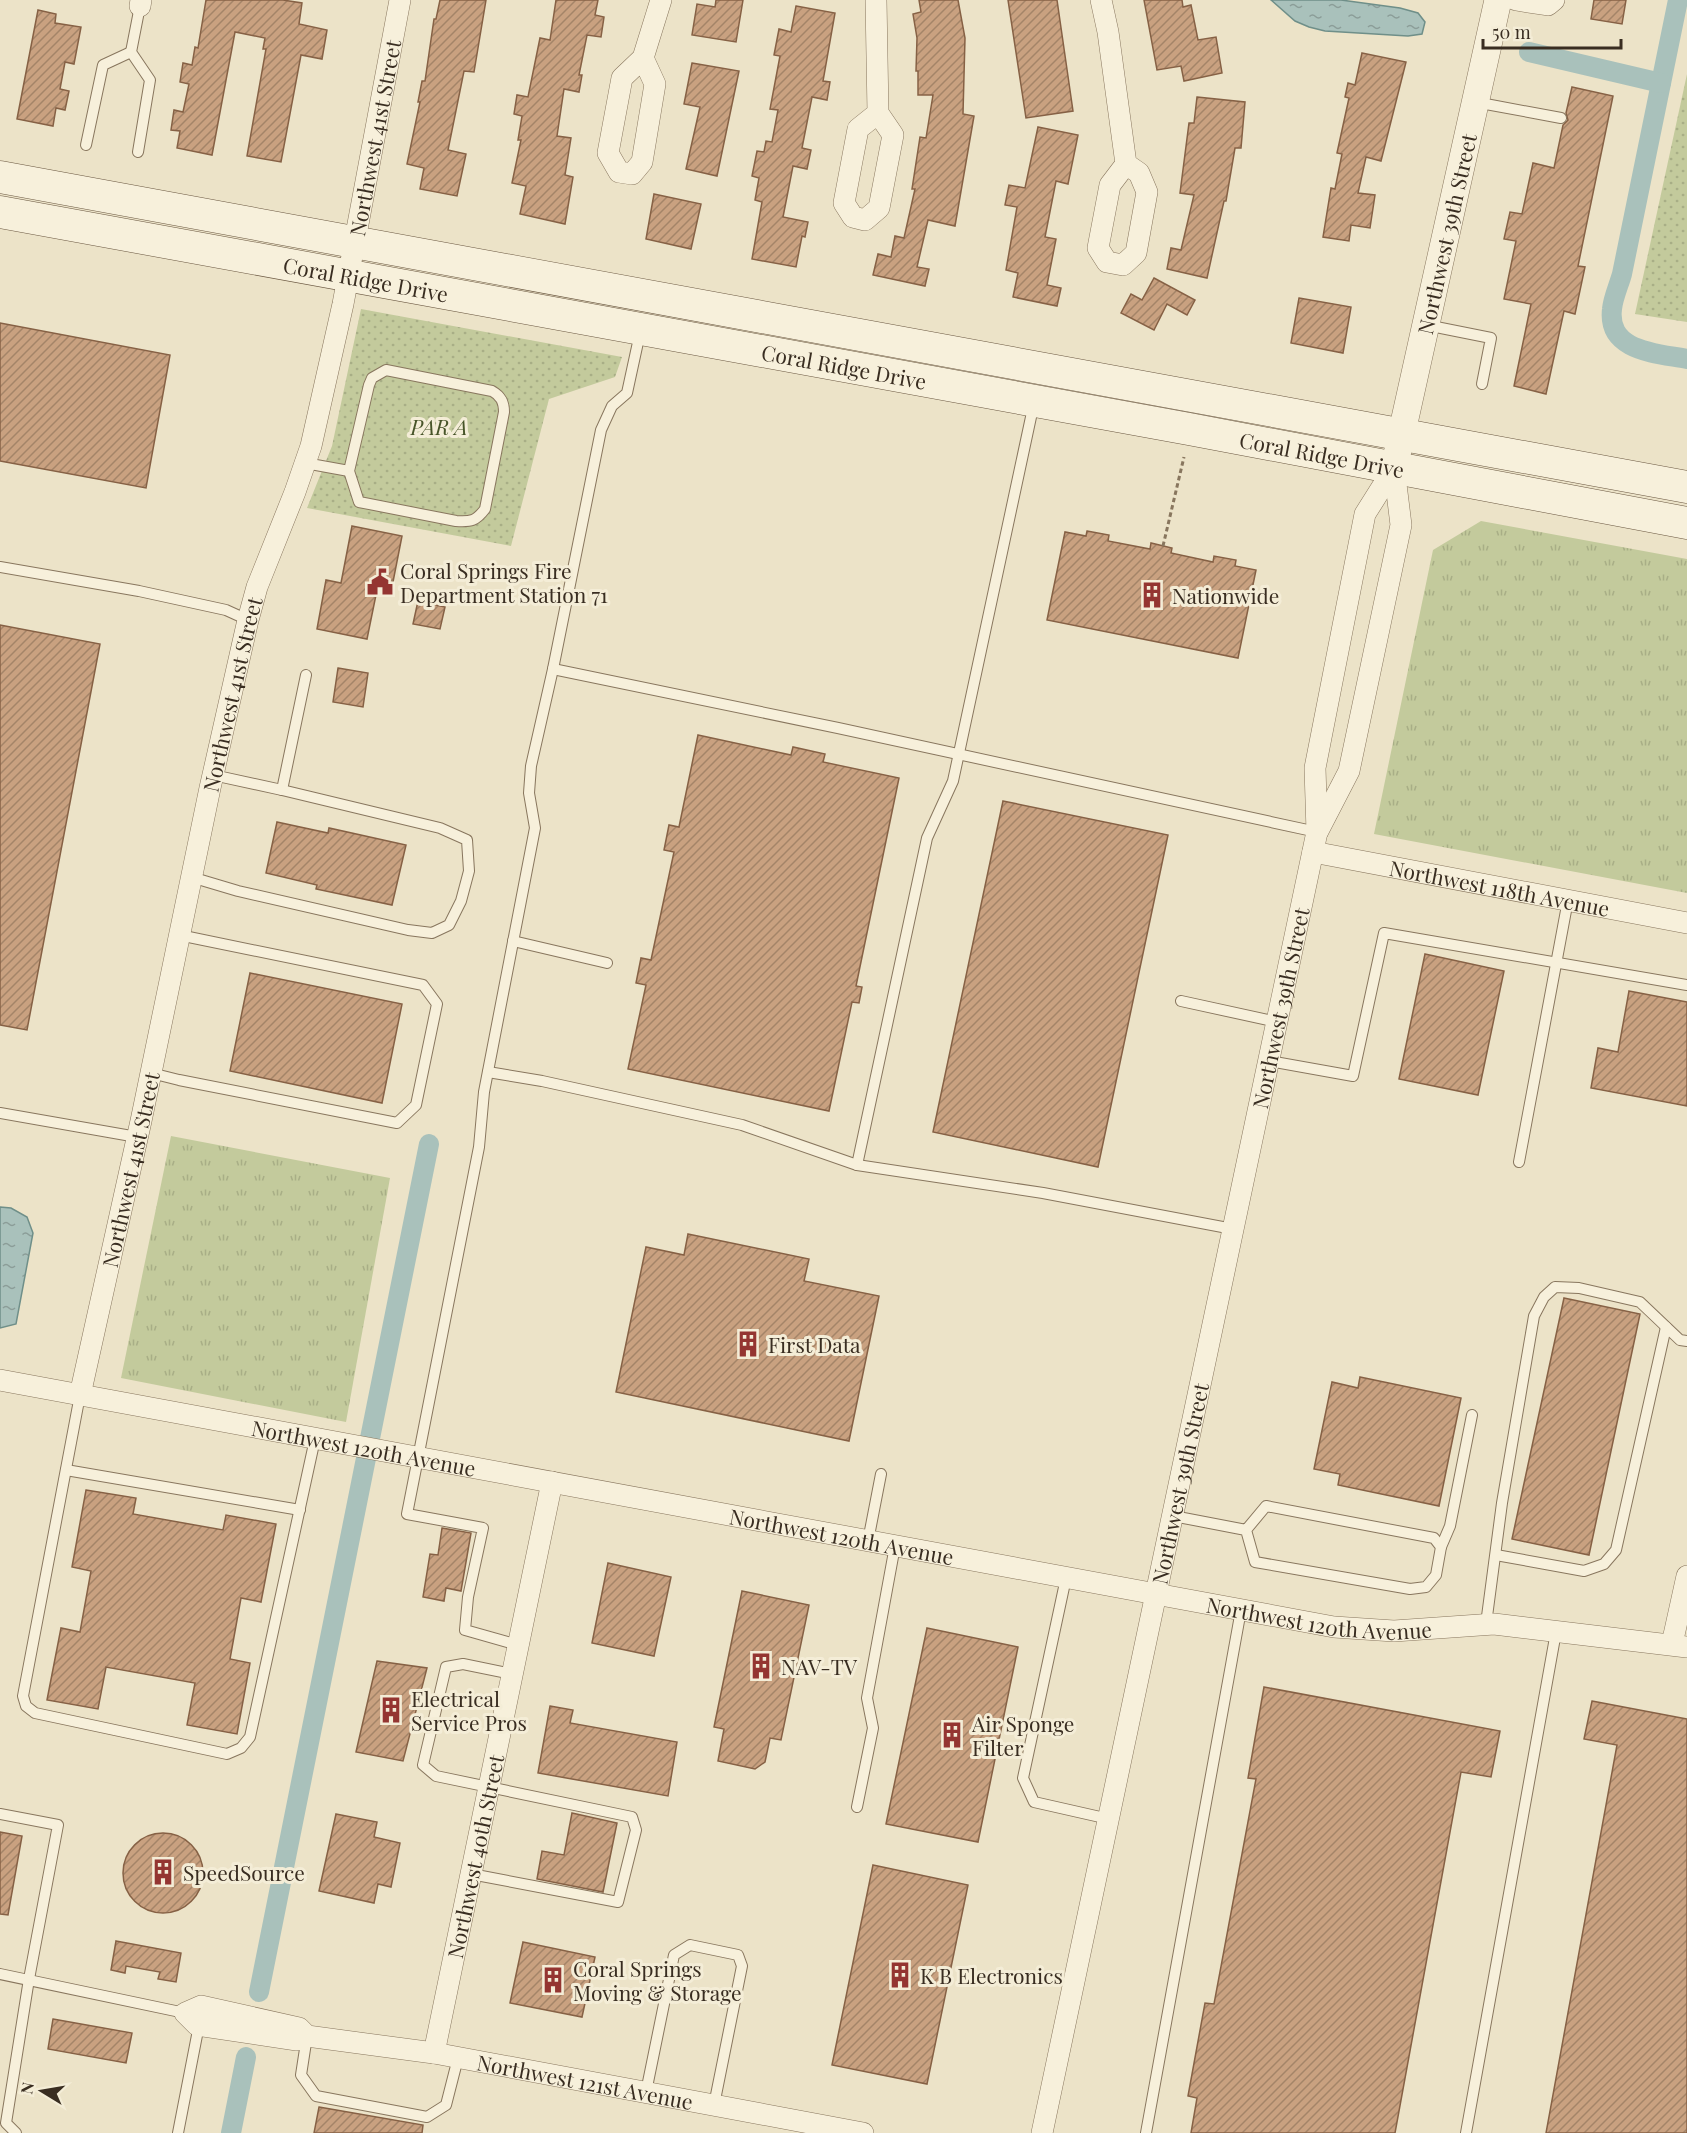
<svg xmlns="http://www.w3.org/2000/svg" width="1687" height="2133" font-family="'Playfair Display',serif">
	<defs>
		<pattern id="grass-tufts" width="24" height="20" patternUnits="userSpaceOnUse" patternTransform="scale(1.5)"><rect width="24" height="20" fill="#c3ca9c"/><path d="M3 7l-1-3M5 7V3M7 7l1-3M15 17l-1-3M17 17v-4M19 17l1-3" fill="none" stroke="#a8ae86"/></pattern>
		<pattern id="park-dots" width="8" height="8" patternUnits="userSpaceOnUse" patternTransform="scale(1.5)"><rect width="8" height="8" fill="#c3ca9c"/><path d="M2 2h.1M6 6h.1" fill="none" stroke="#a8ae86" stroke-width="1.8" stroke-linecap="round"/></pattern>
		<pattern id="water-ripples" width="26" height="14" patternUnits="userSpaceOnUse" patternTransform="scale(1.5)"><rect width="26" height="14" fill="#a9c1bb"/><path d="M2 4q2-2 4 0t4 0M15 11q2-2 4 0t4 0" fill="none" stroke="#8b9d98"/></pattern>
		<pattern id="building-hatch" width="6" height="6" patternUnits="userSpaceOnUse" patternTransform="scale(1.5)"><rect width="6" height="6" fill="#c9a180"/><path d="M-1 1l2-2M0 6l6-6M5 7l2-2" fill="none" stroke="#a48468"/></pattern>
	</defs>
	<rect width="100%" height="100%" fill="#ece3c8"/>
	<g fill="url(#grass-tufts)">
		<polygon points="1481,521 1687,559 1687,893 1374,834 1433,550"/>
		<polygon points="171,1136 390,1178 346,1422 121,1378"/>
	</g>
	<g fill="url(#park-dots)">
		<polygon points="1687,74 1687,322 1635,314"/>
		<polygon points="361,309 622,357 615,377 549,399 511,546 307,508 332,446"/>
	</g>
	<g fill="url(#water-ripples)" stroke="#6f8f89" stroke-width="1.5">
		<polygon points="1271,0 1341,0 1400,8 1418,13 1425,22 1422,34 1408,36 1325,31 1309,27 1295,21"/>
		<polygon points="0,1207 11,1208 27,1217 33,1233 16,1324 0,1328"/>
	</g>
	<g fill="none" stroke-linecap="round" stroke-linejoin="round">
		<g stroke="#a9c1bb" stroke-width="20">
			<path d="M1678,0l-56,274c-3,11 -9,24 -10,35 -5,43 45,44 75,50"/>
			<polyline points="1529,52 1661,83"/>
			<polyline points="259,1992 429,1144"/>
			<polyline points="231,2133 246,2057"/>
		</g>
	</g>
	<g fill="url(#building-hatch)" stroke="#866145" stroke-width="1.5">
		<polygon points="206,0 283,0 302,3 299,24 327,30 322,59 301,55 281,162 247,156 266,49 263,49 265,38 235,32 212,155 177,148 180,131 171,130 174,110 183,112 189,84 180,82 183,63 192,65 195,47 198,48"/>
		<polygon points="440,0 486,0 474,72 464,71 448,150 466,154 457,196 420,189 424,168 407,164 420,102 418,102 422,81 425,81 434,19 436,19"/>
		<polygon points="556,0 598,0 595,15 604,17 601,37 587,35 579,75 582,75 579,92 564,89 557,136 571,138 565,175 573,177 565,224 520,214 526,186 512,183 521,140 518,140 522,116 514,114 517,95 528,97 540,38 550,40"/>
		<polygon points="716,0 743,0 736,42 692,35 697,4 715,7"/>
		<polygon points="919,0 958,0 965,38 963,114 974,116 955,226 928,220 917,267 929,269 925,286 873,275 878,254 891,257 895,236 904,238 915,189 912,189 920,137 926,138 933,95 918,95 918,71 916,71 917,38 913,14 921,12"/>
		<polygon points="1008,0 1057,0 1073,111 1026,118"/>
		<polygon points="1144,0 1182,0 1183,7 1191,5 1198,40 1216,37 1222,73 1184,81 1181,66 1157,70"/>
		<polygon points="1594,0 1626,0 1622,24 1591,19"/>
		<polygon points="796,6 835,13 823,81 830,82 827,100 812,97 802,148 811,150 807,169 793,166 783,217 808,222 805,237 802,236 796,267 752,259 762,202 755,200 759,178 752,176 757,151 764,152 766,141 772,142 778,110 770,109 780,56 774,55 779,29 791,32"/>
		<polygon points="38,10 56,14 55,23 81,27 74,64 65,62 60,89 69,91 65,110 56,108 53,126 17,119"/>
		<polygon points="1362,53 1406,62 1381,161 1366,157 1358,193 1375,195 1370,228 1351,225 1349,241 1323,237 1331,188 1335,189 1342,154 1337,153 1349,98 1345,97 1348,83 1355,85"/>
		<polygon points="692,63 739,71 717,176 686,169 700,107 684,104"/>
		<polygon points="1572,87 1613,96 1578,266 1585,267 1575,314 1564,311 1546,394 1514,386 1531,304 1504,299 1516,241 1504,239 1510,212 1522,214 1533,163 1554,168 1563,125 1568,120 1566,113"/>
		<polygon points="1197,97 1245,102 1241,148 1235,148 1226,201 1224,201 1207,278 1167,269 1171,248 1181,250 1194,195 1180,193 1189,123 1194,123"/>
		<polygon points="1038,127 1078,135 1068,184 1056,181 1045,237 1056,239 1047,285 1061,288 1057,306 1013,297 1018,273 1006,270 1017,207 1005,205 1009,185 1025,188"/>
		<polygon points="654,194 701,204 691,249 646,239"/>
		<polygon points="1154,278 1195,300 1187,315 1167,304 1154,330 1121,313 1131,294 1142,300"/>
		<polygon points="1299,298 1351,307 1343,353 1291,343"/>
		<polygon points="0,323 170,355 146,488 0,461"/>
		<polygon points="352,526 402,536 392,587 378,585 367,639 317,629 326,580 341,583"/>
		<polygon points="1087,531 1109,535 1108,541 1150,549 1151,543 1172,548 1171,553 1213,562 1214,556 1236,560 1235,566 1256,570 1238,658 1047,620 1065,532 1086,536"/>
		<polygon points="418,601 445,607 440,629 413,624"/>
		<polygon points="0,625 100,644 27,1030 0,1025"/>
		<polygon points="338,668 368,673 363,707 333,702"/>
		<polygon points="698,735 791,755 793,747 825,754 823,762 899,778 856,986 862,987 859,1003 852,1002 829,1111 628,1069 646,985 636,983 641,958 651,960 674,852 664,850 669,825 679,827"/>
		<polygon points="1003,801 1168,835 1098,1167 933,1132"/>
		<polygon points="277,822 328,833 329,828 406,845 392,905 316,889 317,885 266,873"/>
		<polygon points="1425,954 1504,971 1478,1095 1399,1079"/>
		<polygon points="250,973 402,1004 382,1103 230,1071"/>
		<polygon points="1629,991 1687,1002 1687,1106 1591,1088 1598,1048 1618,1052"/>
		<polygon points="688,1234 809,1259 804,1281 879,1296 849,1441 616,1392 646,1247 684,1255"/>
		<polygon points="1564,1298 1640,1314 1589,1555 1512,1539"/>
		<polygon points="1360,1377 1461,1398 1439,1506 1338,1485 1340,1474 1314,1469 1332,1382 1358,1388"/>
		<polygon points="86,1490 136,1498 133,1514 223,1530 226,1515 276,1524 261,1602 241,1598 230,1659 250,1663 237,1734 187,1725 195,1683 106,1667 98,1709 47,1700 61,1628 80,1632 91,1571 72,1567"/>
		<polygon points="442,1528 471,1533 461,1591 446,1588 444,1601 423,1597 430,1554 438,1555"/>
		<polygon points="608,1563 671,1577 654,1656 592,1643"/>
		<polygon points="742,1591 809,1605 781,1740 770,1738 765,1762 755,1769 718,1761 724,1729 714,1727"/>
		<polygon points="927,1628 1018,1647 978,1842 886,1824"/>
		<polygon points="377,1661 427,1668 403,1761 356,1752"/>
		<polygon points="1264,1687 1500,1731 1491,1777 1461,1772 1395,2133 1191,2133 1197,2098 1188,2096 1205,2003 1214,2004 1256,1779 1248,1778"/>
		<polygon points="1592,1701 1687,1719 1687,2133 1546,2133 1617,1745 1584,1739"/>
		<polygon points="550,1706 573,1710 570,1723 677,1742 668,1796 538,1773"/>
		<polygon points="572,1813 617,1823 603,1892 537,1879 542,1851 564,1855"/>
		<polygon points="336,1814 377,1822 374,1837 400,1843 391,1887 378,1884 374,1903 319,1891"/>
		<polygon points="0,1832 22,1836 8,1915 0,1914"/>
		<circle cx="163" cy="1873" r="40"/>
		<polygon points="873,1865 968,1885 927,2084 832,2065"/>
		<polygon points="116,1941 181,1953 176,1982 158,1979 160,1972 126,1966 125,1973 111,1970"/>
		<polygon points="523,1942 595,1957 582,2017 510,2003"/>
		<polygon points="53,2019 132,2033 126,2063 48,2049"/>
		<polygon points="319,2107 423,2125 422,2133 314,2133"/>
	</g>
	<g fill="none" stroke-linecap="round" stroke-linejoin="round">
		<g stroke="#88765e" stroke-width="12">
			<g id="service">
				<polyline points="1475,102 1561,118"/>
				<polyline points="86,145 103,65 131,52"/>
				<polyline points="138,152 150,80 131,52 140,6"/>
				<polyline points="1426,325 1491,338 1482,384"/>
				<path d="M386,370l106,21c9,5 12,11 12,21l-19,97c-9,12 -14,13 -29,12l-97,-19 -10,-31 20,-86 3,-7z"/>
				<polyline points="305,463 349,471"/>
				<polyline points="0,567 139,591 226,610 248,620"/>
				<polyline points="553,669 838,728 1317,832"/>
				<polyline points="213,775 282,790 306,675"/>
				<polyline points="191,877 238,891 408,930 432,933 449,925 461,901 469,871 467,840 440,828 282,790"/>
				<polyline points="513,941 607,963"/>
				<polyline points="1181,1001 1277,1022"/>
				<polyline points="1269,1061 1353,1076 1384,933 1687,985"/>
				<polyline points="488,1072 542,1081 742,1125 857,1165 1043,1193 1233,1229"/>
				<polyline points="151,1073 179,1080 397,1123 416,1105 437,1004 423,985 179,935"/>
				<polyline points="0,1113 137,1137"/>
				<polyline points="1519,1162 1568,900"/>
				<polyline points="857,1165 927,838 953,781 1034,403"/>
				<polyline points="80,1395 23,1696 26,1706 35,1713 227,1754 241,1748 250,1737 315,1439"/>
				<polyline points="66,1470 300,1510"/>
				<polyline points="1173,1516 1246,1530 1266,1506 1434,1538 1441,1547 1436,1575 1426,1587 1410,1589 1255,1562 1246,1530"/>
				<polyline points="868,1541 881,1474"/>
				<polyline points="1441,1547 1450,1526 1472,1415"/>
				<polyline points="1496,1555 1584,1571 1604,1564 1616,1550 1666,1327"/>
				<polyline points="1066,1578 1023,1778 1034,1802 1109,1819"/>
				<polyline points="1486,1624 1502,1503 1534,1316 1544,1297 1555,1287 1579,1288 1640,1302 1680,1340 1687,1341"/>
				<polyline points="518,1645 465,1630 468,1597 483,1528 407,1514 479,1147 484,1092 535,828 529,793 531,766 553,669 601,430 612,406 627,393 640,333"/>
				<polyline points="857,1807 873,1728 867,1698 895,1546"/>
				<polyline points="0,1814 58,1825 29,1979 6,2123 16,2133"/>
				<polyline points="471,1874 618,1902 636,1830 632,1817 436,1776 423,1765 446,1667 463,1664 512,1674"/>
				<polyline points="0,1974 185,2013"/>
				<polyline points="307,2036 301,2075 316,2096 427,2117 446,2105 458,2058"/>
				<polyline points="646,2092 674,1955 690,1945 738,1955 742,1966 714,2105"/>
				<polyline points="178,2133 199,2025"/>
				<polyline points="1146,2133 1241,1610"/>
				<polyline points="1466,2133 1556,1632"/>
			</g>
		</g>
		<g stroke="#88765e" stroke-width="22">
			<g id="minor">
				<polyline points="876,0 878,113 893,135 879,208 865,220 853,217 844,203 858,129 878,113"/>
				<polyline points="1101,0 1108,32 1126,164 1139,173 1147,192 1136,253 1123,265 1107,262 1098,248 1110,185 1126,164"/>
				<polyline points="1516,0 1548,5 1554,0"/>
				<polyline points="140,6 141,0"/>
				<polyline points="643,58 655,84 642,162 632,174 619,172 608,153 622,78 643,58 661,0"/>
				<polyline points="1318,831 1349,771 1401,525 1394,468"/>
				<path id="s1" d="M1313,852l374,71"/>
				<path id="s2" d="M0,1380l1334,247 60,4 100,-7 193,23"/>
				<path id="s3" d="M80,1395l61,-274 69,-333 38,-168 9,-33 38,-95 16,-46 32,-142 57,-304"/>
				<polyline points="1672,1644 1687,1576"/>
				<path id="s4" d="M307,2036l-8,-8 -98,-22 -16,7 12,12 100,15 10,-4 127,17 429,80"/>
				<path id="s5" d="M434,2053l118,-571"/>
				<path id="s6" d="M1042,2133l275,-1301 -2,-64 50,-254 29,-46"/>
			</g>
		</g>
		<g stroke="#88765e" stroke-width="28">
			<g id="tertiary">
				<path id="s7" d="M1394,468l104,-468"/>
			</g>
		</g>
		<g stroke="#6a5741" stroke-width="33">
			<g id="secondary">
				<polyline points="0,177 1687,487"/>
				<path id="s8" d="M0,212l1189,217 498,94"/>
			</g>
		</g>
		<polyline stroke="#88765e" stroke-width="3" stroke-dasharray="4.5 3" stroke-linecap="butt" points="1163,546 1184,457"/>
		<use href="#service" stroke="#f7f0db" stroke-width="10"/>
		<use href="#minor" stroke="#f7f0db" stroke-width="21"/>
		<use href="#tertiary" stroke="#f7f0db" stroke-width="27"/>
		<use href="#secondary" stroke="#f7f0db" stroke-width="32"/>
	</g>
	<defs>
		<g id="civic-bare" transform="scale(2.07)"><path d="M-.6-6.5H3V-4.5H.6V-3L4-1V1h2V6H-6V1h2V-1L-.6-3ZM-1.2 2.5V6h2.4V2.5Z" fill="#943531" stroke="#f4edd7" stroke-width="2.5" paint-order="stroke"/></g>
		<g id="building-bare" transform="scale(2.07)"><path d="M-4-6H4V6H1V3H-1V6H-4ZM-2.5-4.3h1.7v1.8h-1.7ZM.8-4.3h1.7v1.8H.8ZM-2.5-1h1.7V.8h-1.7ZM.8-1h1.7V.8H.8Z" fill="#943531" stroke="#f4edd7" stroke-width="2.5" paint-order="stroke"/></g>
	</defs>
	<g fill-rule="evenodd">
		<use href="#civic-bare" x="380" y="582"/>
		<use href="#building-bare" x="1152" y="595"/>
		<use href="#building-bare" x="748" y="1344"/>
		<use href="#building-bare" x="761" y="1666"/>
		<use href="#building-bare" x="391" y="1710"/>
		<use href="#building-bare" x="952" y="1735"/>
		<use href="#building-bare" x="163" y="1872"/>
		<use href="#building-bare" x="900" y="1975"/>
		<use href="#building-bare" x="553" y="1980"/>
	</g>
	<g text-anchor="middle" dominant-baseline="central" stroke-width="6" stroke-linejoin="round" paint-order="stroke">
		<g font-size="21" fill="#392d21" stroke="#f4edd7">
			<text stroke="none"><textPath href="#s3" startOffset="1293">Northwest 41st Street</textPath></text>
			<text stroke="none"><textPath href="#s7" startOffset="240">Northwest 39th Street</textPath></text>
			<text stroke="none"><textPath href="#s8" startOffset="372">Coral Ridge Drive</textPath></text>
			<text stroke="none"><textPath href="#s8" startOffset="858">Coral Ridge Drive</textPath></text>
			<text stroke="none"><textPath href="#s8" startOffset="1344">Coral Ridge Drive</textPath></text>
			<text stroke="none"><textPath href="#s3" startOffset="717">Northwest 41st Street</textPath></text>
			<text stroke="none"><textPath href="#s1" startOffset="190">Northwest 118th Avenue</textPath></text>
			<text stroke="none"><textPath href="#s6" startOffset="1150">Northwest 39th Street</textPath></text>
			<text stroke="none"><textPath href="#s3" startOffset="231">Northwest 41st Street</textPath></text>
			<text stroke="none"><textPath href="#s2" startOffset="370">Northwest 120th Avenue</textPath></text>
			<text stroke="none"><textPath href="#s6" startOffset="664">Northwest 39th Street</textPath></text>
			<text stroke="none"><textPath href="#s2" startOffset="856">Northwest 120th Avenue</textPath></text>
			<text stroke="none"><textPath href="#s2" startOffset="1341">Northwest 120th Avenue</textPath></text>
			<text stroke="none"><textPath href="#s5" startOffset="201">Northwest 40th Street</textPath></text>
			<text stroke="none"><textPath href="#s4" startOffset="540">Northwest 121st Avenue</textPath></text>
		</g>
		<g font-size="21" font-style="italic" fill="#475428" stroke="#f4edd7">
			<text x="439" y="426">PAR A</text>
		</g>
		<g font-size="21" fill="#392d21" stroke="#f4edd7" text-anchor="start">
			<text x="400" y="570">Coral Springs Fire<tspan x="400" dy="24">Department Station 71</tspan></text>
			<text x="1172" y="595">Nationwide</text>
			<text x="768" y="1344">First Data</text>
			<text x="781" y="1666">NAV-TV</text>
			<text x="411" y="1698">Electrical<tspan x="411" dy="24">Service Pros</tspan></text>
			<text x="972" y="1723">Air Sponge<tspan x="972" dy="24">Filter</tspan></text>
			<text x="183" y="1872">SpeedSource</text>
			<text x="573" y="1968">Coral Springs<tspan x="573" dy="24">Moving &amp; Storage</tspan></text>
			<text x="920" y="1975">K B Electronics</text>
		</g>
	</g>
	<g transform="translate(42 2091) rotate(281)" stroke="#f4edd7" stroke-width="4.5" paint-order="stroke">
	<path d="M0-4.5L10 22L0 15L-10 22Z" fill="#392d21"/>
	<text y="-9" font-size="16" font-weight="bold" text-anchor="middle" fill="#392d21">N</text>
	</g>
	<path d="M1483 39v9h138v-9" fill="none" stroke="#392d21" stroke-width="3"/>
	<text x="1492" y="39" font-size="18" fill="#392d21" stroke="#f4edd7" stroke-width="4.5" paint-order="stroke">50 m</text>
</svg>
